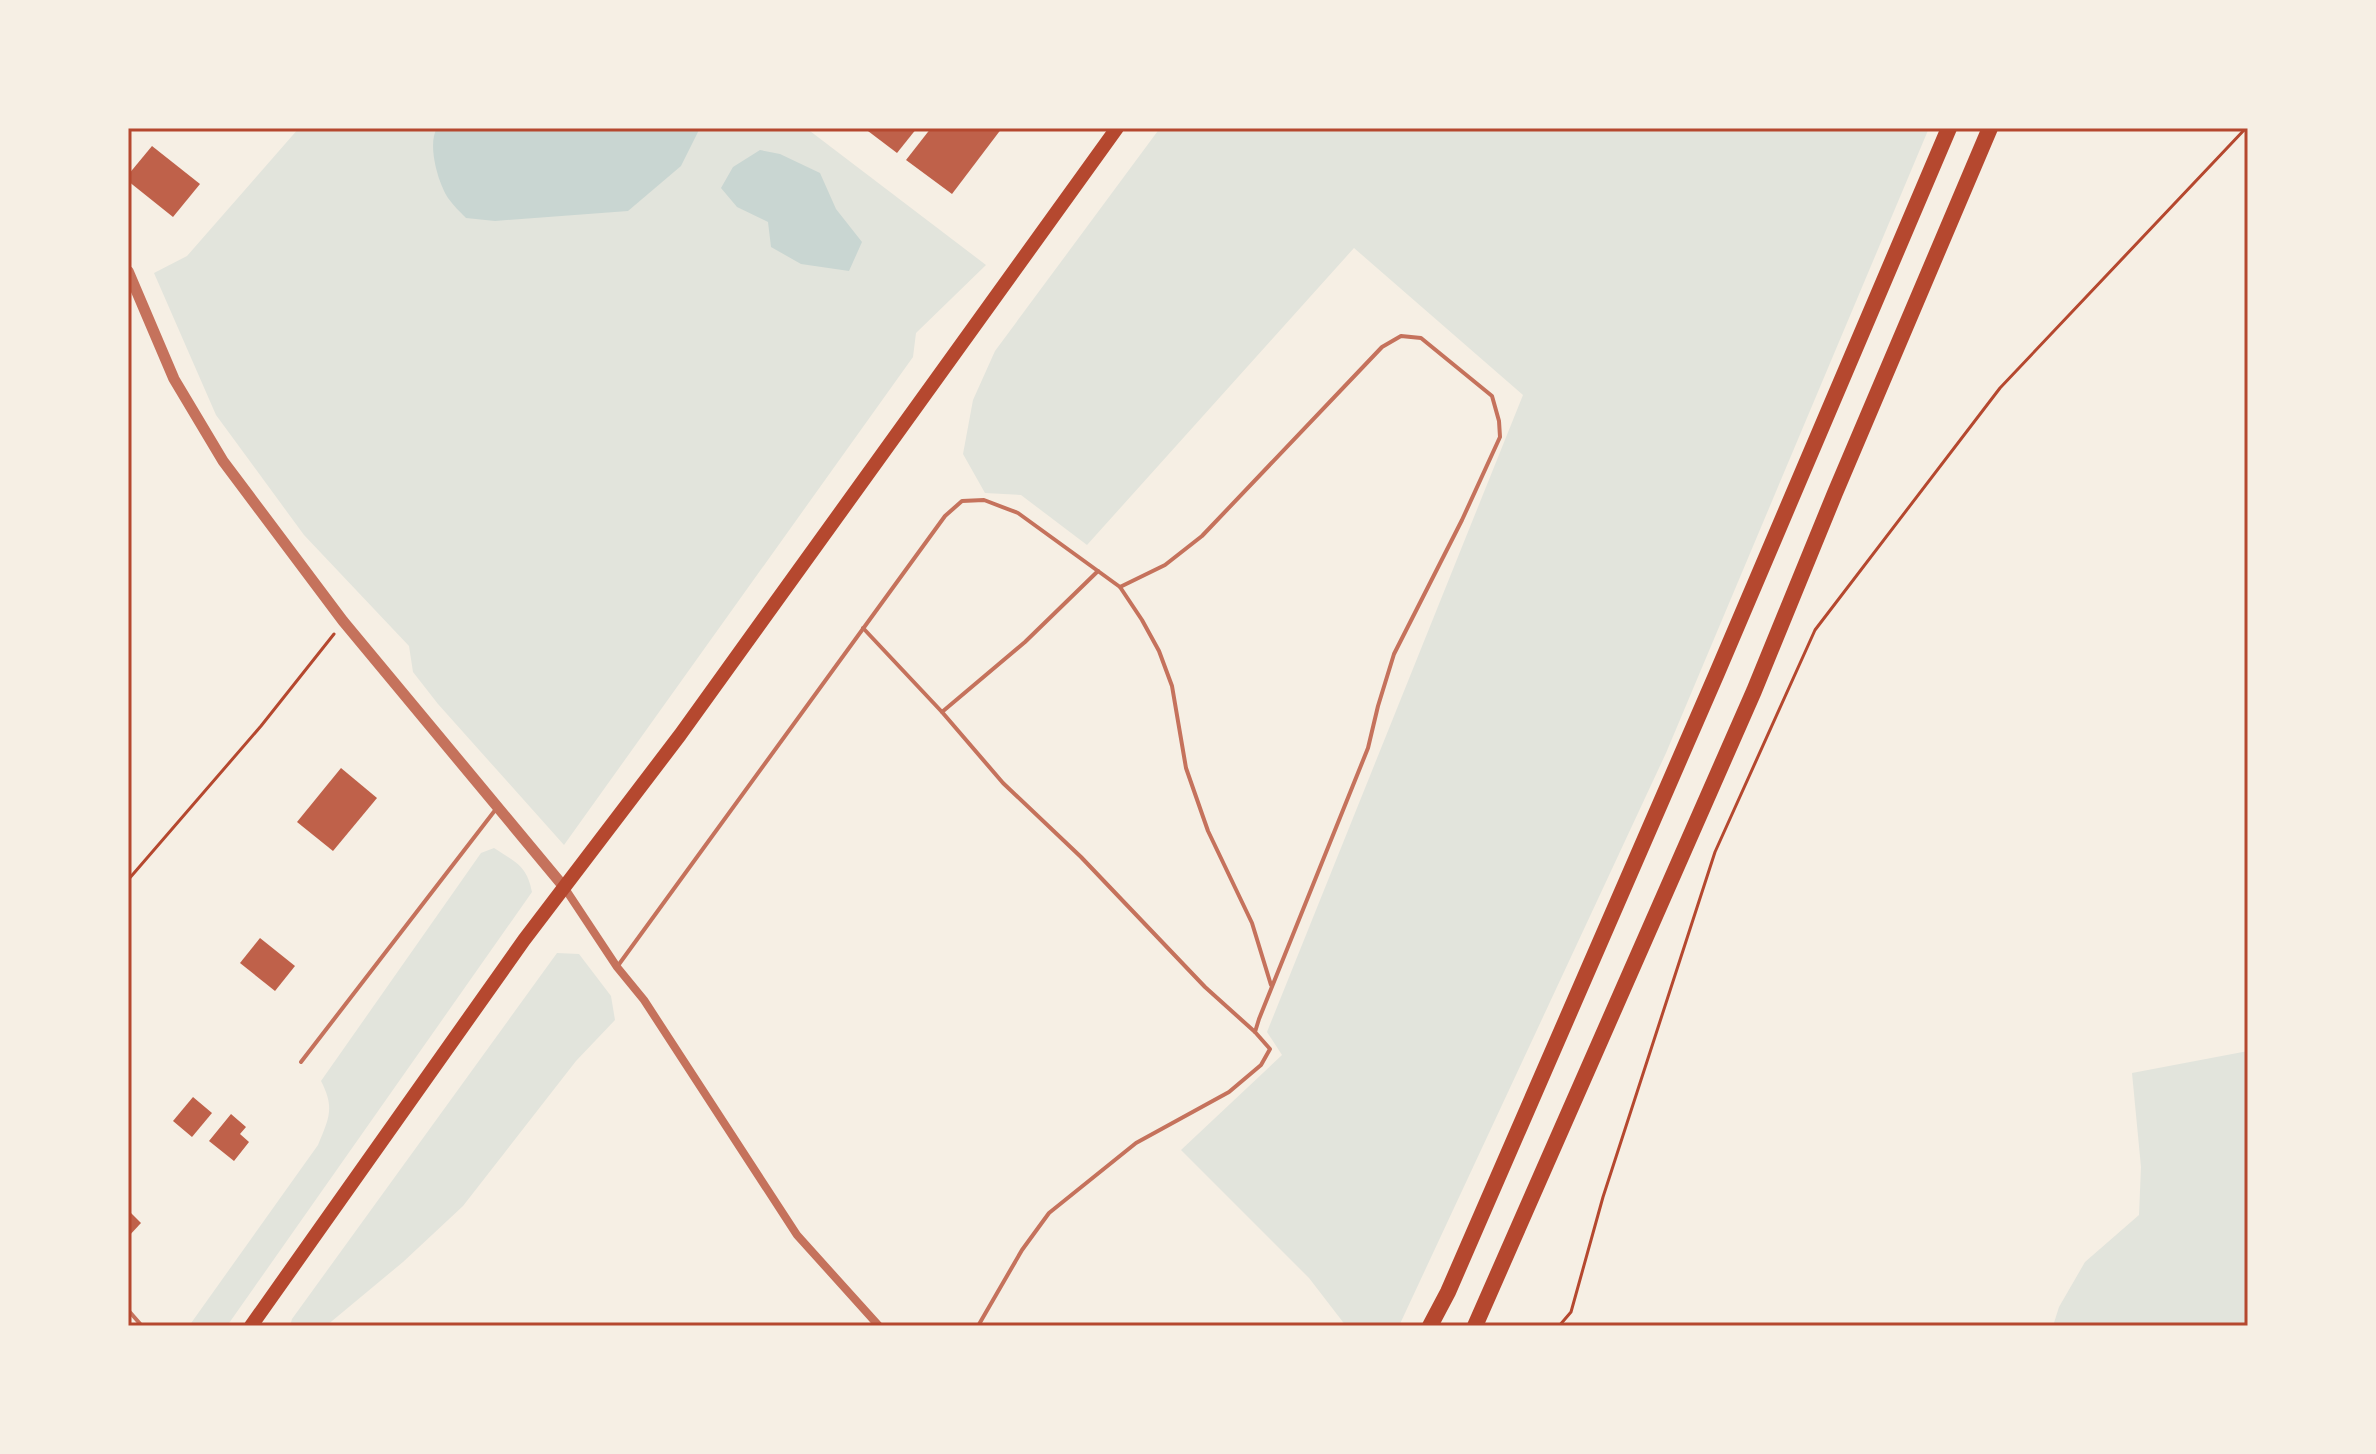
<svg xmlns="http://www.w3.org/2000/svg" width="2376" height="1454" font-family="'PT Sans Narrow',sans-serif">
	<rect width="100%" height="100%" fill="#f6efe4"/>
	<g fill="#e2e4dc">
		<polygon points="299,128 806,128 986,265 916,333 913,357 564,845 438,704 413,672 409,646 304,535 216,415 154,273 187,256"/>
		<polygon points="1160,128 1929,128 1666,753 1399,1326 1346,1326 1309,1278 1181,1150 1282,1055 1267,1032 1523,395 1354,248 1087,545 1021,495 985,493 963,454 973,400 995,351"/>
		<path d="M494,848c21,14 33,17 38,44l-305,434h-38l129,-181c11,-27 17,-37 3,-64l160,-228z"/>
		<polygon points="557,953 579,954 611,996 615,1020 576,1061 463,1206 403,1262 326,1326 290,1326 292,1319"/>
		<polygon points="2248,1051 2248,1326 2053,1326 2059,1307 2085,1262 2139,1215 2141,1167 2132,1073"/>
	</g>
	<g fill="#c9d6d2">
		<path d="M437,128h263l-19,38 -53,45 -133,10 -29,-3c-6,-6 -13,-13 -18,-20 -10,-15 -21,-54 -11,-70z"/>
		<polygon points="760,150 780,154 820,173 836,209 862,242 849,271 801,264 771,247 768,222 737,207 721,188 733,167"/>
	</g>
	<g fill="#bf614a">
		<polygon points="864,128 917,128 897,153"/>
		<polygon points="931,128 1002,128 952,194 906,160"/>
		<polygon points="152,146 200,184 173,217 128,181 128,175"/>
		<polygon points="341,768 377,798 333,851 297,822"/>
		<polygon points="260,938 295,966 275,991 240,963"/>
		<polygon points="193,1097 212,1113 192,1137 173,1121"/>
		<polygon points="231,1114 246,1127 240,1134 249,1142 234,1161 209,1141"/>
		<polygon points="128,1210 141,1223 128,1237"/>
	</g>
	<g fill="none" stroke-linecap="round" stroke-linejoin="round">
		<g stroke="#b5482f" stroke-width="3">
			<polyline points="128,880 261,726 334,634"/>
			<polyline points="1559,1326 1571,1312 1603,1197 1715,852 1815,630 2000,388 2246,128"/>
		</g>
		<g stroke="#c5725c" stroke-width="4">
			<polyline points="1120,587 1142,620 1159,651 1172,686 1186,768 1208,831 1252,923 1271,985"/>
			<polyline points="863,628 942,712 1025,642 1098,571"/>
			<polyline points="942,712 1003,783 1081,857 1205,987 1255,1032"/>
			<polyline points="617,967 945,516 962,501 984,500 1018,513 1120,587 1165,565 1202,536 1382,347 1401,336 1421,338 1492,396 1499,421 1500,437 1462,520 1394,654 1378,706 1368,748 1259,1019 1255,1032 1270,1049 1261,1065 1229,1092 1136,1143 1049,1213 1022,1250 978,1326"/>
			<polyline points="301,1062 496,809"/>
			<polyline points="128,1310 142,1326"/>
		</g>
		<polyline stroke="#c5725c" stroke-width="8" points="564,887 617,967 644,1000 797,1235 879,1326"/>
		<polyline stroke="#c5725c" stroke-width="11" points="128,271 174,379 223,461 343,621 564,887"/>
		<polyline stroke="#b5482f" stroke-width="14" points="251,1326 524,940 680,735 1117,128"/>
		<g stroke="#b5482f" stroke-width="16">
			<polyline points="1430,1326 1448,1292 1717,673 1949,128"/>
			<polyline points="1475,1326 1754,691 1835,493 1990,128"/>
		</g>
	</g>
	<rect width="2376" height="1454" fill="none" stroke="#f6efe4" stroke-width="260"/>
	<rect x="130" y="130" width="2116" height="1194" fill="none" stroke="#b5482f" stroke-width="3"/>
</svg>
